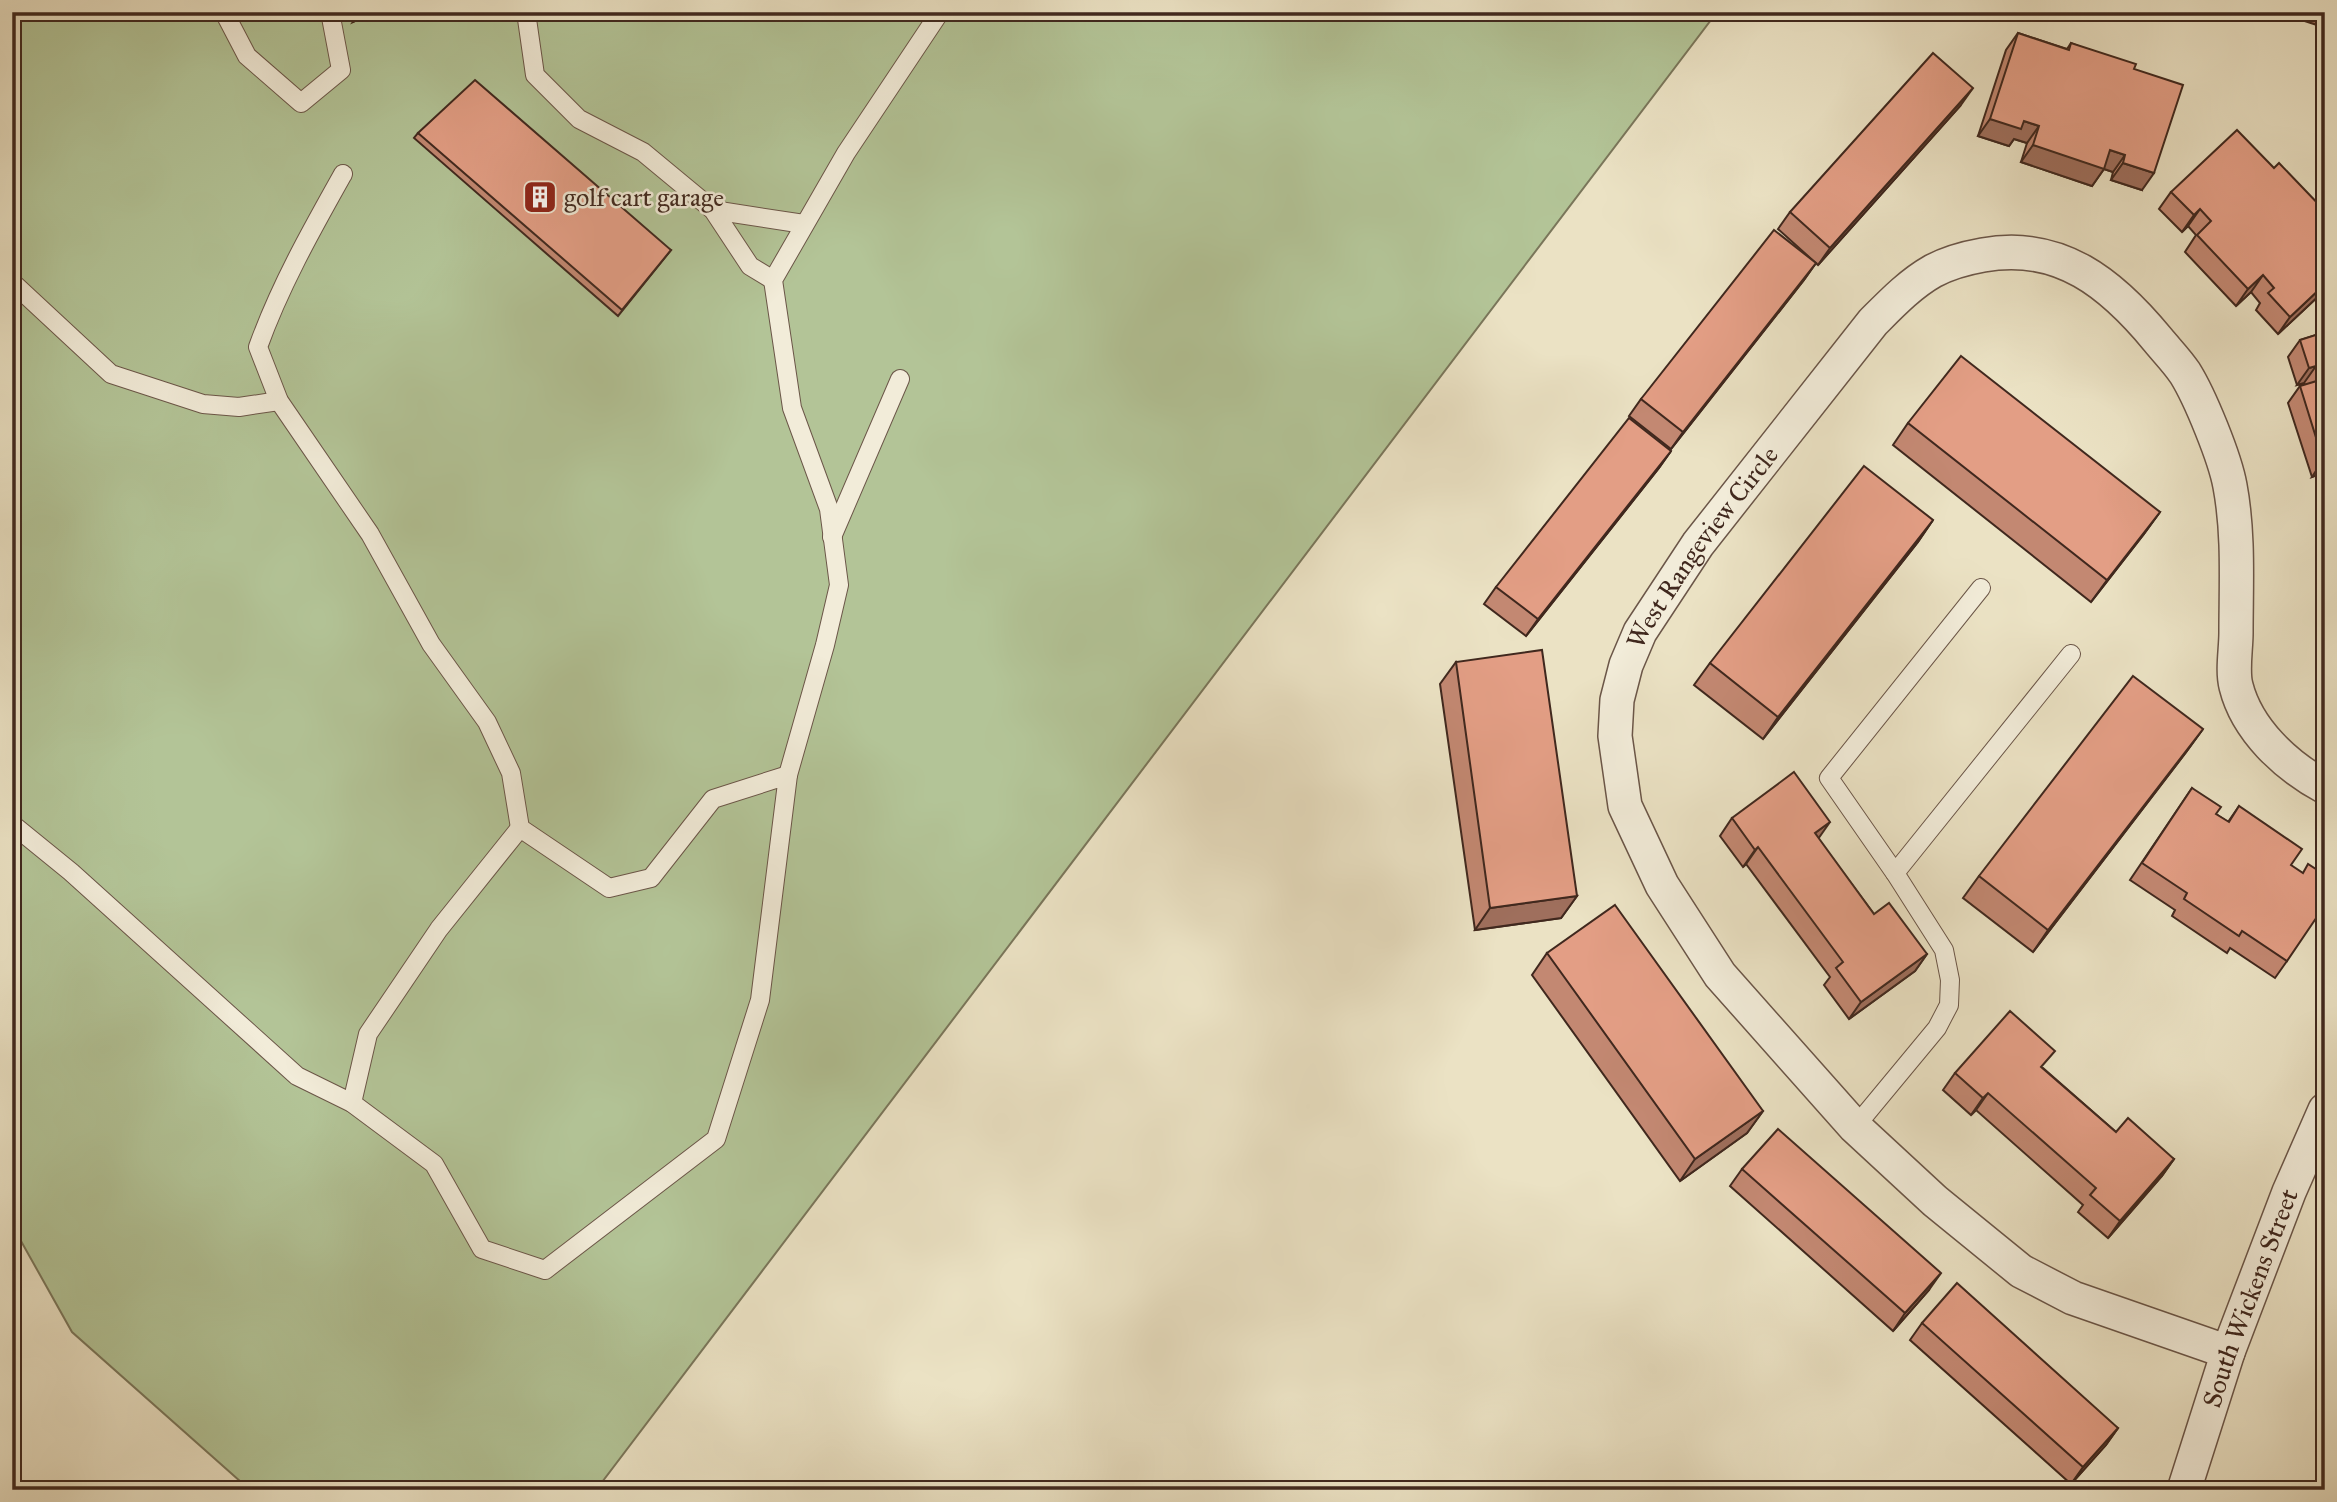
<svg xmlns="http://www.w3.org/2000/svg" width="2337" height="1502" font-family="'IM FELL Great Primer',serif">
	<rect width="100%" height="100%" fill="#ebe2c4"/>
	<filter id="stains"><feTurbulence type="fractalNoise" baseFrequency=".00286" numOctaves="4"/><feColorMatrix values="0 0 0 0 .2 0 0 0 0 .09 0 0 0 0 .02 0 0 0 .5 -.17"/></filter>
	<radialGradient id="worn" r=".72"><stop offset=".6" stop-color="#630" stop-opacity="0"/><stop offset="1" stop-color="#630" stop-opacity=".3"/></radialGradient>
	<polygon fill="#b3c497" stroke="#7a765a" stroke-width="2" points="12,12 1717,12 596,1490 250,1490 72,1332 12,1225"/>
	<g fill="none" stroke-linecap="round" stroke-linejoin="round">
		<g stroke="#6b5648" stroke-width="20">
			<g id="service">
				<polyline points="224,12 247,56 301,103 341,70 330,12"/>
				<polyline points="526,12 535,75 579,119 643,152 713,210 750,266 773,280"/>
				<polyline points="713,210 804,224"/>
				<polyline points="12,282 111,374 203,404 239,407 279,401"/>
				<polyline points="832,537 900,379"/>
				<polyline points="788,775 825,645 839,585 829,509 792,408 773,280 846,153 940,12"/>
				<path d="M12,824l59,48 226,204 55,27 82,61 48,85 63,21 171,-131 44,-139 28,-225 -75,24 -62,79 -42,10 -89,-60 -9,-55 -24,-51 -56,-78 -61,-110 -91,-133 -21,-54c22,-61 53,-116 85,-173"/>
				<polyline points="1895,873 2071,654"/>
				<polyline points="352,1103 368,1034 439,929 520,828"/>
				<polyline points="1855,1127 1937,1028 1949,1005 1950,980 1944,950 1895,873 1829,778 1981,588"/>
			</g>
		</g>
		<g stroke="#6b5648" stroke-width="36">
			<g id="minor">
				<path id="s1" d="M2228,1352l-155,-54 -52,-27 -86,-70 -80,-74 -135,-152 -58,-90 -37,-79 -10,-70 2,-36 9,-35 14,-33 58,-88 175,-222c18,-18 37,-38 60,-51 15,-8 33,-13 50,-16 77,-14 129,29 175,85 9,11 19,21 27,33 15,24 40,85 45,113 9,48 6,98 6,147 0,16 -4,38 0,53 11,44 50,80 89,101"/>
				<path id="s2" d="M2184,1490l44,-138 61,-160 36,-82"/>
			</g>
		</g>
		<use href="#service" stroke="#f2ecd9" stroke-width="18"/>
		<use href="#minor" stroke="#f2ecd9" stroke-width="33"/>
	</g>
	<g fill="#c38872" stroke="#40281e" stroke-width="2">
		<polygon points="348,12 374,12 353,22"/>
		<polygon points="2018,33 2067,49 2071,43 2134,69 2142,190 2111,180 2113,172 2104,169 2092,186 2021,162 2027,143 2014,139 2009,146 1978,136 2006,50"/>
		<polygon points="1961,105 1818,265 1778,229 1790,212"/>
		<polygon points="418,133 671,250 618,316 414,138"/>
		<polygon points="2274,168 2323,217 2325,290 2278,334 2256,310 2260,303 2251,292 2236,306 2185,252 2196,235 2188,226 2182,232 2159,209 2171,192"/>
		<polygon points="1816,263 1804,280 1671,449 1629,416 1641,399"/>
		<polygon points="2325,332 2325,472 2312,477 2288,403 2300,386 2305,385 2304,383 2297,385 2288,357 2300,340"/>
		<polygon points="1908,423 2160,512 2144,534 2091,602 1893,445"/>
		<polygon points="1671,451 1659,468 1526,636 1484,604 1496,587"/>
		<polygon points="1933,520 1918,542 1763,739 1694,685 1710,663"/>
		<polygon points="1456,662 1577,896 1561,918 1475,930 1440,684"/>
		<polygon points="2203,729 2187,751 2033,952 1963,898 1979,876"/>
		<polygon points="2192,788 2216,814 2228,822 2239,806 2291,865 2287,961 2275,978 2230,948 2227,953 2172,916 2175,910 2130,880"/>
		<polygon points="1732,818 1818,839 1874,914 1927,954 1915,971 1849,1019 1824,985 1830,977 1746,864 1743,867 1720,836"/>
		<polygon points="1547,953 1763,1111 1747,1133 1680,1181 1532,975"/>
		<polygon points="2043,1068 2116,1132 2174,1159 2162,1176 2108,1238 2078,1212 2083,1205 1976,1110 1971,1115 1943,1090 1955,1073"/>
		<polygon points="1742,1169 1929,1290 1893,1331 1730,1186"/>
		<polygon points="1922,1323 2118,1428 2106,1445 2071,1484 1910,1340"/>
	</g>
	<g fill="#9f6f5d" stroke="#40281e" stroke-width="2">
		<polygon points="360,12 374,12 353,22"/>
		<polygon points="2277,12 2322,12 2325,13 2325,15 2317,25"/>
		<polygon points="1973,88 1961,105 1818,265 1830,248"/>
		<polygon points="1990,119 2024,121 2039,126 2027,143 2014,139 2009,146 1978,136"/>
		<polygon points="2033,145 2110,150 2125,155 2113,172 2104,169 2092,186 2021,162"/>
		<polygon points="2123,163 2154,173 2142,190 2111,180"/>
		<polygon points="2200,209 2188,226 2182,232 2194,215"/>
		<polygon points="1816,263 1804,280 1671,449 1683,432"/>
		<polygon points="2263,275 2251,292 2236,306 2248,289"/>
		<polygon points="2325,284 2325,290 2278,334 2290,317"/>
		<polygon points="2316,366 2304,383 2297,385 2309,368"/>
		<polygon points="1671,451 1659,468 1526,636 1538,619"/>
		<polygon points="2325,459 2325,472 2312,477 2323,460"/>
		<polygon points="2160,512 2144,534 2091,602 2107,580"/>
		<polygon points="1933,520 1918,542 1763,739 1778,717"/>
		<polygon points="2203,729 2187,751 2033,952 2048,930"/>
		<polygon points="1830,822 1818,839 1815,833"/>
		<polygon points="1758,847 1746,864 1743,867 1755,850"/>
		<polygon points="1577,896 1561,918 1475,930 1490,908"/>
		<polygon points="1927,954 1915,971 1849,1019 1861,1002"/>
		<polygon points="1988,1093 1976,1110 1971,1115 1983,1098"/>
		<polygon points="1763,1111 1747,1133 1680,1181 1695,1159"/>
		<polygon points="2174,1159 2162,1176 2108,1238 2120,1221"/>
		<polygon points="1941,1273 1929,1290 1893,1331 1905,1313"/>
		<polygon points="2118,1428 2106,1445 2071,1484 2083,1467"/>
	</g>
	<g fill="#e39e85" stroke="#40281e" stroke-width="2">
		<polygon points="2018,33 2069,50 2071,43 2136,64 2134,69 2183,85 2154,173 2123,163 2125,155 2110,150 2104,169 2033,145 2039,126 2024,121 2021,129 1990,119"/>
		<polygon points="1933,53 1973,88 1830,248 1790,212"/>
		<polygon points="475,80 671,250 622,310 418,133"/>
		<polygon points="2237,130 2274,168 2279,163 2325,211 2325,214 2323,216 2325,218 2325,284 2290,317 2268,293 2274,288 2263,275 2248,289 2197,235 2211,221 2200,209 2194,215 2171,192"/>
		<polygon points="1774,230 1816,263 1683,432 1641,399"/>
		<polygon points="2325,332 2325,459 2323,460 2300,386 2320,380 2316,366 2309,368 2300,340"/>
		<polygon points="1961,356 2160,512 2107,580 1908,423"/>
		<polygon points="1629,418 1671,451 1538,619 1496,587"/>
		<polygon points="1864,466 1933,520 1778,717 1710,663"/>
		<polygon points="1542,650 1577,896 1490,908 1456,662"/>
		<polygon points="2133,676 2203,729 2048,930 1979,876"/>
		<polygon points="1794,772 1830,822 1815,833 1874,914 1889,903 1927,954 1861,1002 1836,968 1843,962 1758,847 1755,850 1732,818"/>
		<polygon points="2192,788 2221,807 2216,814 2229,822 2239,806 2302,849 2291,865 2303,873 2308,864 2325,875 2325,905 2287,961 2242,931 2239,936 2184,899 2187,893 2142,863"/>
		<polygon points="1615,905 1763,1111 1695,1159 1547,953"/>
		<polygon points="2010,1011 2055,1051 2041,1067 2116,1132 2128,1118 2174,1159 2120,1221 2090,1195 2096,1188 1988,1093 1983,1098 1955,1073"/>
		<polygon points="1778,1129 1941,1273 1905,1313 1742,1169"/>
		<polygon points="1957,1283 2118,1428 2083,1467 1922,1323"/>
	</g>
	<defs>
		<g id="building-square" transform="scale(1.75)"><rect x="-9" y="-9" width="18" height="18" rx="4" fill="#8f2418" stroke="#f2ecd9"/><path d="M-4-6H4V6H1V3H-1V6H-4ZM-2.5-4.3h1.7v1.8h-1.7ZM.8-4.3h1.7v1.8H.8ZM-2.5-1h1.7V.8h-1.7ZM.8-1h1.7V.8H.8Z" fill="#fff"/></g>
	</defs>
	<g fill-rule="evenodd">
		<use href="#building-square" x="540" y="197"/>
	</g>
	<g text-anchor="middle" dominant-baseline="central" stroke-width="5" stroke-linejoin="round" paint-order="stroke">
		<g font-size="26" fill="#40281e" stroke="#f2ecd9" text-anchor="start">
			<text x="564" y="197">golf cart garage</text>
		</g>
		<g font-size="26" fill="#40281e" stroke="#f2ecd9">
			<text stroke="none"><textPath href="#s1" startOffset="1124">West Rangeview Circle</textPath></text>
			<text stroke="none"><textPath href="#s2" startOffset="203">South Wickens Street</textPath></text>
		</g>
	</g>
	<rect width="2337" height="1502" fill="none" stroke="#ebe2c4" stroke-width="42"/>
	<rect x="14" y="14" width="2309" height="1474" fill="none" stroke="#40281e" stroke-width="3.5"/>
	<rect x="21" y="21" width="2295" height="1460" fill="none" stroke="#40281e" stroke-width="2"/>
	<rect width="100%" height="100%" filter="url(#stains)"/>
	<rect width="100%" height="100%" fill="url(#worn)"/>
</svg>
